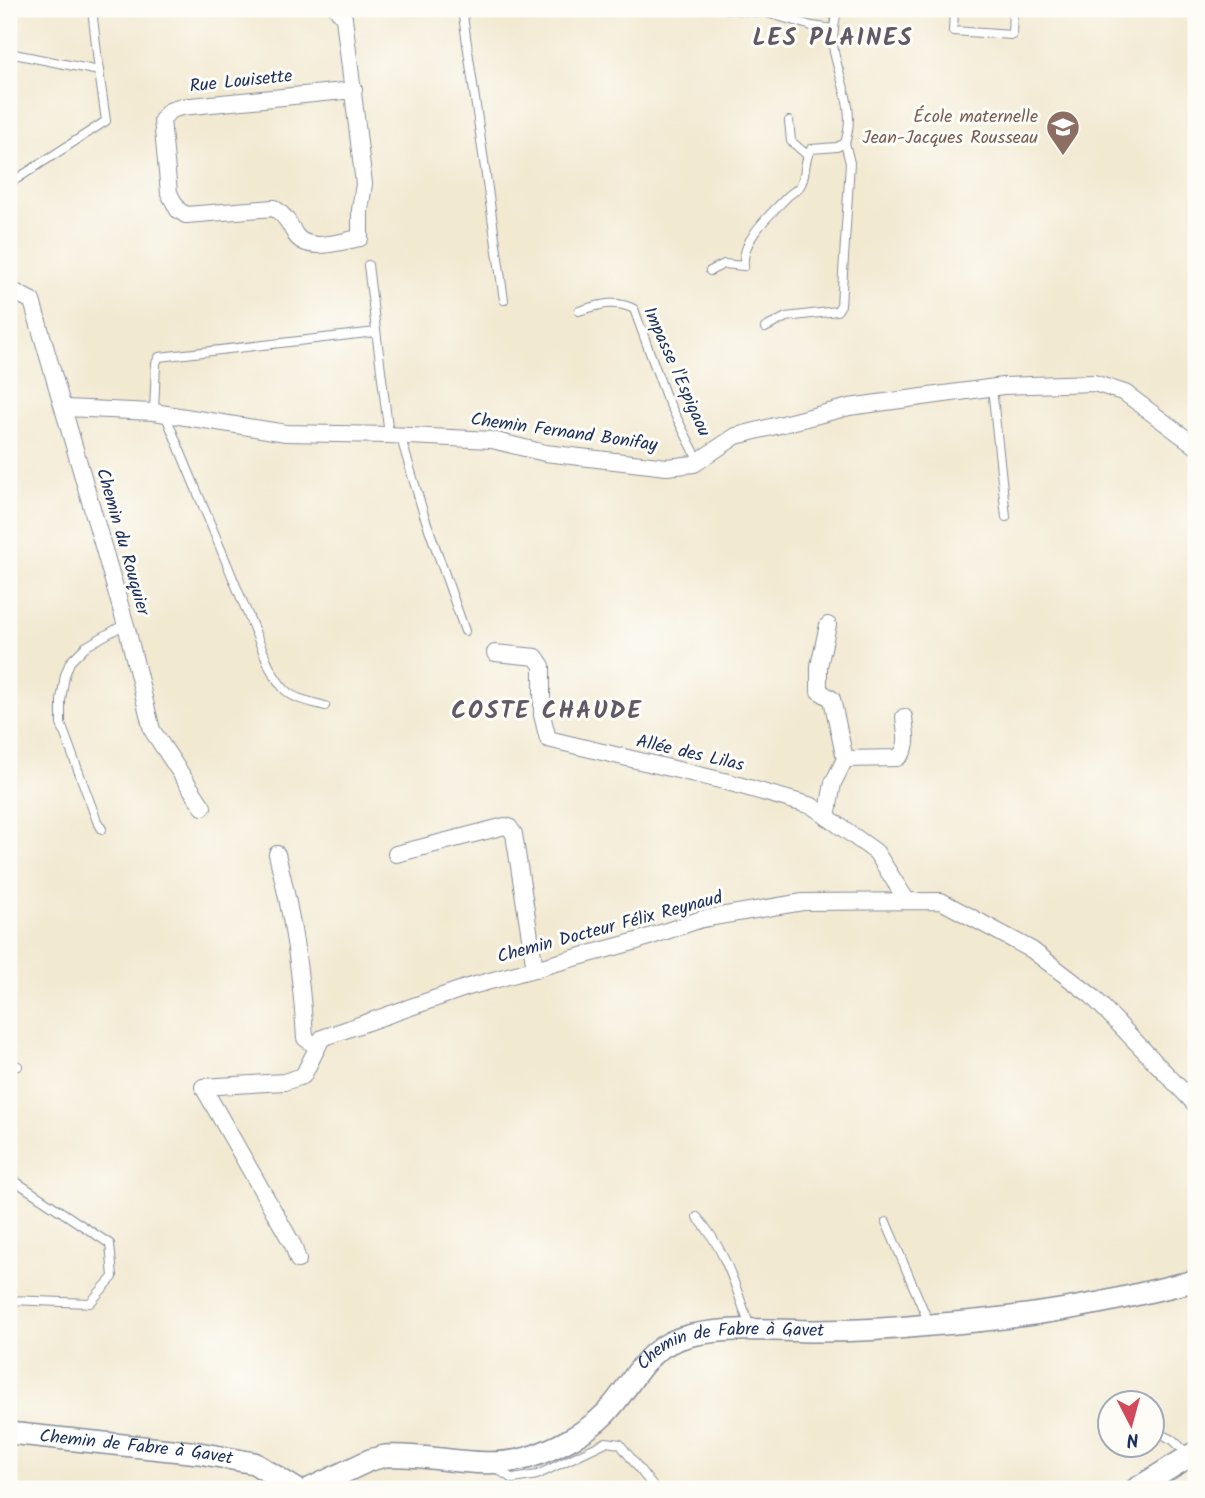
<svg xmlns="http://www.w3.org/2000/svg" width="1205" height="1498" font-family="Kalam,sans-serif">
	<rect width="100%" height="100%" fill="#fdfcf7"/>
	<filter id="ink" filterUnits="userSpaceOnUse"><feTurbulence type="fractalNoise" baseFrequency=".0143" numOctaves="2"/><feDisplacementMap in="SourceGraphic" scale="14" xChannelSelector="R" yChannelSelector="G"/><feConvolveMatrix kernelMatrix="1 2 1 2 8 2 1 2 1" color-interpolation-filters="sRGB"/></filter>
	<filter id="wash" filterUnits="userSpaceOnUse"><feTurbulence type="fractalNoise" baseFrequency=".00686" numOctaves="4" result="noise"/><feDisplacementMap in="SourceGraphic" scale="28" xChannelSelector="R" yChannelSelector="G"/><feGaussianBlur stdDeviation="1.57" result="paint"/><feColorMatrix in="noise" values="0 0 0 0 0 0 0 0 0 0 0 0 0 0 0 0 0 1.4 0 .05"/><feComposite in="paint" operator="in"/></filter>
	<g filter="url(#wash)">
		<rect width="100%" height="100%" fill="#f2e9d1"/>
	</g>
	<g filter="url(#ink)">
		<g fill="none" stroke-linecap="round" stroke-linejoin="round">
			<g stroke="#868c98" stroke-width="10">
				<g id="service">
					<polyline points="92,9 99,71"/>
					<polyline points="462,9 504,300"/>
					<polyline points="727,9 767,13 812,26 834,29"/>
					<polyline points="954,9 953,31 1012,35 1013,9"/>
					<polyline points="9,53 99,71 106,121 9,184"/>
					<polyline points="789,121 791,141 807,155"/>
					<polyline points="368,265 389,435"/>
					<path d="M710,271l14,-7 20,2c-3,-27 26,-51 43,-69 4,-4 10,-7 13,-11 7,-10 3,-26 11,-37l26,-2 8,-4c11,-34 -4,-58 -11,-91 -3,-14 1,-29 3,-43"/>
					<path d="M579,311c20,-6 36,-12 55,-2l32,88 33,64"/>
					<polyline points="765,328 786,317 837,311 841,305 850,163 845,143"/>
					<polyline points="992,388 1006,517"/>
					<polyline points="154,412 156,363 159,357 376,332"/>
					<path d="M165,414l105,254c17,31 23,29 55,38"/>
					<polyline points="400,435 424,515 465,631"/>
					<polyline points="102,829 97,821 61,724 61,700 65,675 70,662 85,647 125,624"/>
					<polyline points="9,1066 18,1066"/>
					<polyline points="9,1177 110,1244 113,1277 90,1303 9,1300"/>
					<path d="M697,1217c28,31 39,71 53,110"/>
					<polyline points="886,1222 929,1323"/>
					<polyline points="1106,1423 1110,1423"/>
					<polyline points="1152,1429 1173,1440 1188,1454"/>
					<polyline points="495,1468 513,1479 537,1475 606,1442 620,1444 655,1489"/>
				</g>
			</g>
			<g stroke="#868c98" stroke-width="18">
				<g id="minor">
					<path d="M337,9l7,9 20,166 -4,26v28c-18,3 -53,16 -65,-4 -6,-11 -10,-19 -21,-26l-88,7 -8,-5 -9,-17 -7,-73 7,-9 12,-4 173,-17"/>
					<polyline points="9,294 17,293 32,301 127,629 152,730 203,807"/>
					<polyline points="65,408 154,412 286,433 389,435 492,440 545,453 667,467 694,464 736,436 849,407 1003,386 1094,383 1125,393 1196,446"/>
					<polyline points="495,653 536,657 542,666 542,715 548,739 724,781 812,806 876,852 907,901"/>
					<path d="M845,759l52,-1c14,-9 8,-27 7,-41"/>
					<polyline points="827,817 833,783 845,759 832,699 819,691 819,666 828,625"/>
					<path d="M277,854c16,64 24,118 28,184l12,9"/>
					<polyline points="396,854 505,826 509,827 514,834 535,969"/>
					<polyline points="298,1260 293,1245 203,1087 284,1082 303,1076 322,1038 468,987 637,941 702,919 803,902 941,901 1032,950 1092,996 1196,1105"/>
				</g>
			</g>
			<g stroke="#868c98" stroke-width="24">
				<g id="tertiary">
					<path id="s1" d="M9,1433l190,20 55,10 42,26"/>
					<path id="s2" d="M309,1489l61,-29 15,-4c48,-3 95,15 142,2 26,-8 59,-25 78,-44 32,-33 37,-68 87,-79 40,-8 82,-5 122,-4 38,0 78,-2 116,-6 53,-4 106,-10 158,-20 36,-6 72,-17 108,-24"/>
					<polyline points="1136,1489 1196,1452"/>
				</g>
			</g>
			<use href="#service" stroke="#fff" stroke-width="8"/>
			<use href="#minor" stroke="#fff" stroke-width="16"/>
			<use href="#tertiary" stroke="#fff" stroke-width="21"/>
		</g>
	</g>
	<defs>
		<g id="school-pin" transform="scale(1.75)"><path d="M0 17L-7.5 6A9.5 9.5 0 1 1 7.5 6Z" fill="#8d6e63" stroke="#fdfcf7"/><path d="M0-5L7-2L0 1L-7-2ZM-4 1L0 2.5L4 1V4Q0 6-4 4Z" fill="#fff"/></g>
	</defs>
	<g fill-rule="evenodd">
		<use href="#school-pin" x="1063" y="127"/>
	</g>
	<g text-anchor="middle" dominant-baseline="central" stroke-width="6" stroke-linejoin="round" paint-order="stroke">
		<g font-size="18" fill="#1b2f5e" stroke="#fdfcf7">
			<text transform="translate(241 82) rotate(-6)">Rue Louisette</text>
			<text transform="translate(676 372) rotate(66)">Impasse l'Espigaou</text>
			<text transform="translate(564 433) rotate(8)">Chemin Fernand Bonifay</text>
			<text transform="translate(122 542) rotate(74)">Chemin du Rouquier</text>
			<text transform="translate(690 754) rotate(13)">Allée des Lilas</text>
			<text transform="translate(610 928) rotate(-15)">Chemin Docteur Félix Reynaud</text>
			<text stroke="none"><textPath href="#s2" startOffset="472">Chemin de Fabre à Gavet</textPath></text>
			<text stroke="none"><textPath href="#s1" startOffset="128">Chemin de Fabre à Gavet</textPath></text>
		</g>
		<g font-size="18" fill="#785e54" stroke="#fdfcf7" text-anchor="end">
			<text x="1038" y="117">École maternelle<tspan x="1038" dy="21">Jean-Jacques Rousseau</tspan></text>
		</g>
		<g font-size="24" font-weight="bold" letter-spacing="2" fill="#615965" stroke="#fdfcf7">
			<text x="833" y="38">LES PLAINES</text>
			<text x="547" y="711">COSTE CHAUDE</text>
		</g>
	</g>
	<rect width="1205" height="1498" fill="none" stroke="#fdfcf7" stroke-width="35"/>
	<g transform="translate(1131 1424) rotate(174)"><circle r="33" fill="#fdfcf7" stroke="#a3aaba" stroke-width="2"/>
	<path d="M0-5L12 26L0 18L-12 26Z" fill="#d1495b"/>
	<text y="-10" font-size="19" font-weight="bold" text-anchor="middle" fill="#1b2f5e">N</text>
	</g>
</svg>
